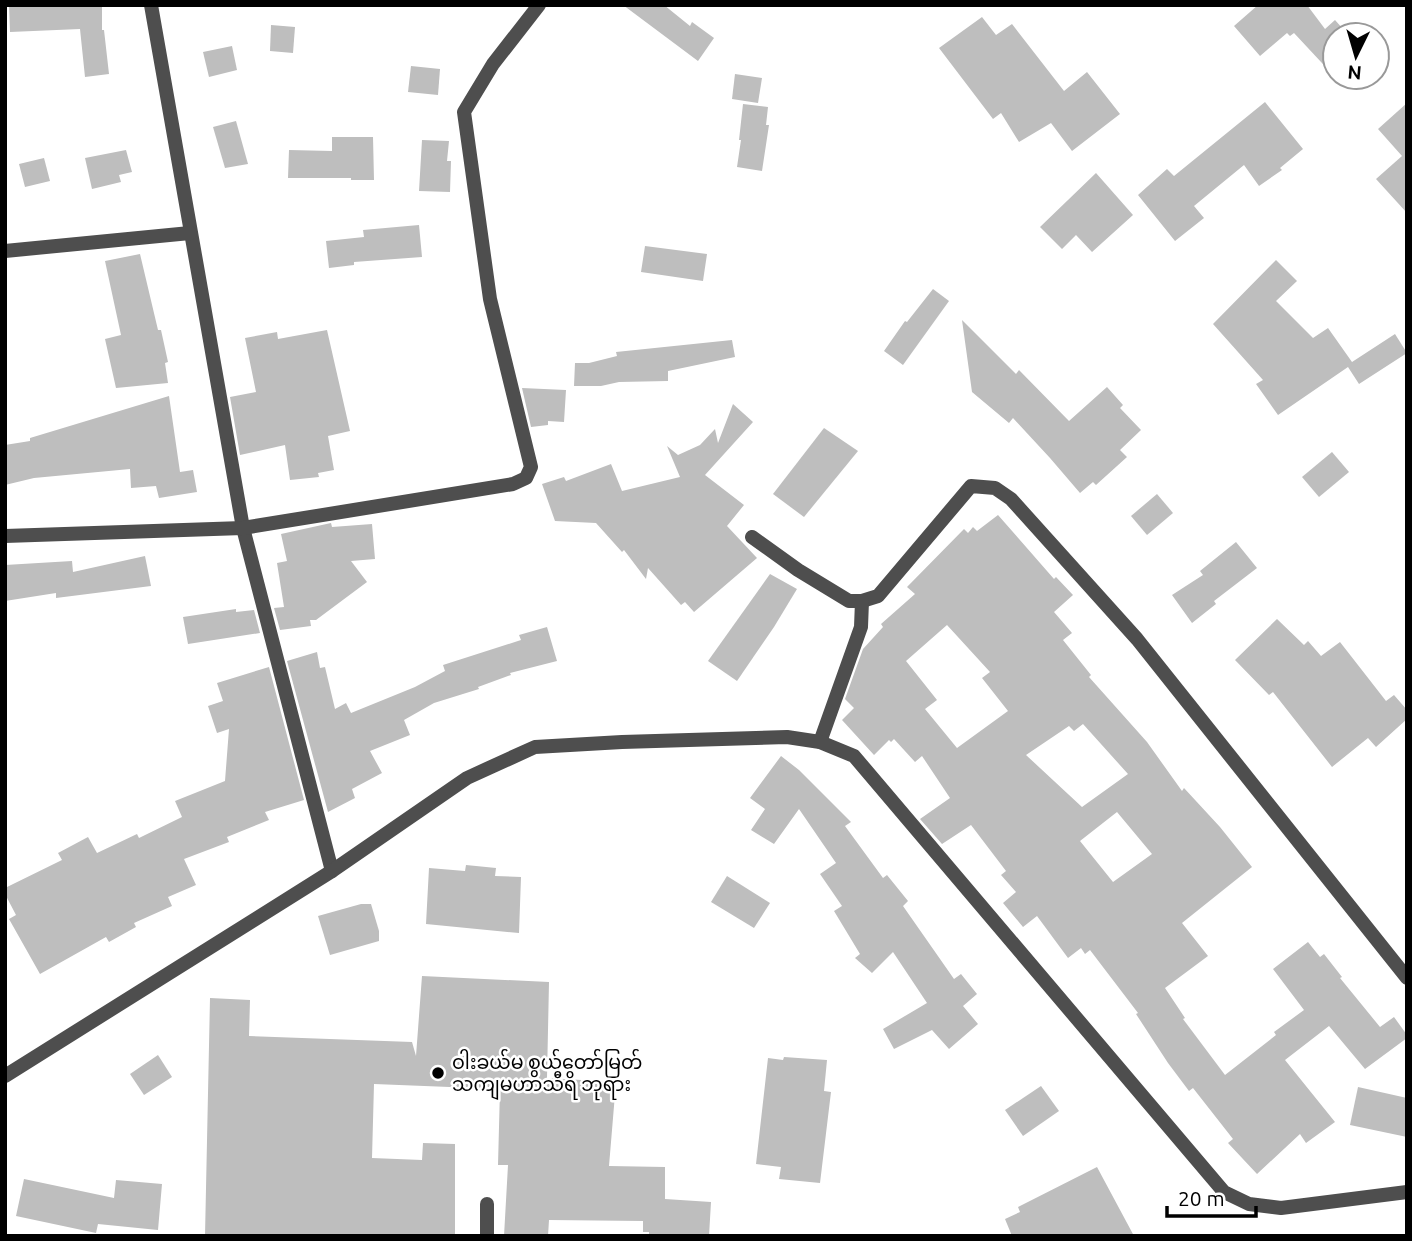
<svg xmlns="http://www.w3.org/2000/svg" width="1412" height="1241" font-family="Ubuntu,'Noto Sans Myanmar',sans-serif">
	<rect width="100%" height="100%" fill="#fff"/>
	<g fill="#bebebe" fill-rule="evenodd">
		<polygon points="9,5 102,5 102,30 104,30 109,74 85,77 80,29 10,32"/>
		<polygon points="623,5 664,5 690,26 692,22 714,38 698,61"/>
		<polygon points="1258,5 1307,5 1325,29 1335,20 1343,29 1347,26 1355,35 1335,35 1335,77 1294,33 1290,36 1287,33 1260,56 1234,26"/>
		<polygon points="982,17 996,35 1012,24 1064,91 1087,72 1120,114 1072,151 1051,123 1019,142 1001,113 993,119 939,48"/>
		<polygon points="271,25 295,27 293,53 270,51"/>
		<polygon points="232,46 237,70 209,77 203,52"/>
		<polygon points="411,66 440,69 438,95 408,92"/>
		<polygon points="735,74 762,78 758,103 732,99"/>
		<polygon points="1265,102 1303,149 1280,168 1282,170 1259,186 1244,165 1194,206 1204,218 1175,241 1138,195 1167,169 1174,176"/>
		<polygon points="1407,103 1407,213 1376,179 1402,156 1378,129"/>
		<polygon points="743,104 768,107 766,125 769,125 762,171 737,167 741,140 739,140"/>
		<polygon points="236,121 248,164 225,168 213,127"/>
		<polygon points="332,137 373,137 374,180 351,180 351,178 288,178 289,150 332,151"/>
		<polygon points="422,140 449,141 447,161 451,161 450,192 419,191"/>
		<polygon points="126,150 132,172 119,175 121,182 92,189 85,158"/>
		<polygon points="44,158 50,181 25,187 19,164"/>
		<polygon points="1096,173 1133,215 1092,252 1076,235 1062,249 1040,227"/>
		<polygon points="419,225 422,257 354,262 354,265 329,268 326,241 364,237 363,230"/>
		<polygon points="645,246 707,254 703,281 641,272"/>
		<polygon points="140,254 158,330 161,330 168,362 165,363 168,383 116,388 105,339 121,335 105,261"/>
		<polygon points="1276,260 1297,281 1276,301 1313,338 1328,328 1352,362 1395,334 1407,353 1359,384 1348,367 1278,415 1256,384 1263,380 1213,324"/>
		<polygon points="933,289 949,301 903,365 884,351 905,321 907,322"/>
		<polygon points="962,320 1016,374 1019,370 1069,421 1107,387 1123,405 1120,408 1141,430 1120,450 1127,457 1096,485 1093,482 1080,493 1050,458 1013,418 1009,423 972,392"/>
		<polygon points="327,330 350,431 328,436 334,470 318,473 319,477 290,480 285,445 240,455 230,397 256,392 245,338 277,332 278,339"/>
		<polygon points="732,340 735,357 668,371 668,381 619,382 601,386 574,386 575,363 589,363 617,356 616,352"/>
		<polygon points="522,388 566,390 564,422 548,421 548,425 531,427"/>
		<polygon points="169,396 180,472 193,470 197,492 159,498 156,486 131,488 130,469 34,478 5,485 5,445 30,441 30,438"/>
		<polygon points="733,404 753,422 705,475 744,505 727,526 757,558 694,612 685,602 681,605 648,568 646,579 624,550 622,552 596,523 555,521 542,484 564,477 566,481 611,464 622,491 680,477 667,446 678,455 700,445 715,429 718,443"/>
		<polygon points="824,428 858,451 804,517 773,494"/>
		<polygon points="1332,452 1349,472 1319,497 1302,477"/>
		<polygon points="1157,494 1173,513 1147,535 1131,516"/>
		<path d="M998,515l56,64 2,-2 17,18 -19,17 18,21 -9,7 28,35 -2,2 58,65 35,49 2,-3 36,39 32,40 -70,56 26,33 -43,32 20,30 -2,1 42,56 51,-40 -2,-3 30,-22 -31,-41 35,-27 12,15 4,-3 18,23 -2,1 40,49 14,-10 13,18v3l-42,31 -36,-43 -44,34 50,62 -29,21 -6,-9 -43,40 -29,-31 5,-4 -40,-51 -4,3 -21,-28 -32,-49 2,-1 -48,-63 -5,4 -4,-6 -13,10 -31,-42 -14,11 -20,-24 13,-11 -15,-17 5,-4 -35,-46 -29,19 -22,-25 30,-21 -28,-42 -7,6 -21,-23 -3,3 -2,-2 -15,15 -32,-35 12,-12 -9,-9 18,-50 20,-22 -2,-3 34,-30 -8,-7 57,-58 4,4 5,-6 4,4zM947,625l43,47 -8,6 26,33 -51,37 -32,-39 12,-9 -31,-39zM1083,724l45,50 -46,33 -56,-52 43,-29 5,5zM1117,812l35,42 -39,28 -33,-41z"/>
		<polygon points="331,523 332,527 372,524 375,559 351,561 367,582 316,620 310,620 311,626 280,630 274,608 284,607 277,563 287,561 281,534"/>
		<polygon points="1236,542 1257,568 1214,601 1216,604 1192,623 1172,595 1203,575 1200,571"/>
		<polygon points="145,556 151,586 56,598 56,593 5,601 5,565 72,561 73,572"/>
		<polygon points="770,574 797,589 774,627 737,681 708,661"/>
		<polygon points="236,609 236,612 254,610 260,633 188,644 183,617"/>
		<polygon points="1277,619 1304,645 1308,641 1321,656 1340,642 1386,701 1394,695 1407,710 1407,719 1376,747 1368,738 1332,767 1273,692 1269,695 1235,660"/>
		<polygon points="547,627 557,661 510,673 511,675 478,687 479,689 434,703 404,720 410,735 370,751 382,773 352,789 355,798 328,812 287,661 317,652 320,668 325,667 335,709 346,703 351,713 415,687 445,671 443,665 521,640 519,635"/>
		<polygon points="269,667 304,800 265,812 269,820 227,837 229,842 184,859 196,885 168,897 172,906 134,923 136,927 109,942 106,937 40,974 9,919 16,915 5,894 5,888 62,860 58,853 88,837 97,853 137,834 139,838 182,817 175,801 225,781 229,729 217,733 208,706 223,701 217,683"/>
		<polygon points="781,756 799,770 851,822 845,826 883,878 887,875 908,901 903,906 954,979 961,974 977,994 963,1006 978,1024 949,1049 932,1030 894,1049 883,1029 927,1003 893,952 872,973 855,958 860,954 834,911 842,906 820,874 836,863 799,809 774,844 751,830 765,809 750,798"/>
		<polygon points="466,865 496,868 495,876 521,877 519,933 426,924 429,868 465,871"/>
		<polygon points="727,876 770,903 754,928 711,902"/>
		<polygon points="361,904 371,904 379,931 379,941 330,955 318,916"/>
		<polygon points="422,976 549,982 547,1078 616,1082 609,1166 665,1167 665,1199 711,1202 709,1236 649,1236 649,1232 643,1232 643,1221 549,1220 548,1236 504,1236 508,1165 498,1165 500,1089 374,1084 372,1158 422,1160 423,1143 455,1144 455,1236 205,1236 210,998 250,1000 249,1036 412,1042 416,1056"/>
		<polygon points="158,1055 172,1077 144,1095 130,1074"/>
		<polygon points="784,1057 827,1060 824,1091 831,1092 820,1183 779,1179 781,1167 756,1164 768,1058 783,1060"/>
		<polygon points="1041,1086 1059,1111 1023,1136 1005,1110"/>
		<polygon points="1358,1087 1407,1098 1407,1137 1350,1125"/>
		<polygon points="1097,1167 1134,1236 1012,1236 1005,1219 1020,1212 1018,1207"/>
		<polygon points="24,1179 114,1198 116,1180 162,1184 158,1230 98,1224 96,1233 16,1216"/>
	</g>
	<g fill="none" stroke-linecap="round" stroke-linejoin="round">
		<g stroke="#4e4e4e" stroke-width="14">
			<polyline points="151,5 243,528 332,871"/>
			<polyline points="5,251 190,233"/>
			<polyline points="5,536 243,528 513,484 526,478 531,467 490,299 464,112 493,64 539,5"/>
			<polyline points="752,537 798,570 849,601 862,601 878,596 971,486 995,488 1011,499 1137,639 1407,978"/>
			<polyline points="820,742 861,627 862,601"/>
			<polyline points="5,1076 332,871 467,778 535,747 622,742 787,737 820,742 854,756 1224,1192 1249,1204 1281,1208 1407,1192"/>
			<polyline points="487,1236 487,1204"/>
		</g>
	</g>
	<circle fill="#000" stroke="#fff" stroke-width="2.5" cx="438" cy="1073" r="7"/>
	<g text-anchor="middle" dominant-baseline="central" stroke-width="5" stroke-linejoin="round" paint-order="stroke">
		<g font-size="19" fill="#000" stroke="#fff" text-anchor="start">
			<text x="452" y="1062">ဝါးခယ်မ စွယ်တော်မြတ်<tspan x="452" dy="22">သကျမဟာသီရိ ဘုရား</tspan></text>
		</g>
	</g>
	<rect width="1412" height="1241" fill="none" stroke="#000000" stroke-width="14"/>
	<g transform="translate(1356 56) rotate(185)"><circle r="33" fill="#ffffff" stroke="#999999" stroke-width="2"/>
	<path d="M0-5L12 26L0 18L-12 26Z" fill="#000000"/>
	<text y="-10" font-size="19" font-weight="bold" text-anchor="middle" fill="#000000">N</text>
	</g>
	<path d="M1167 1206v10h89v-10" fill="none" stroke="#000000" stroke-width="3.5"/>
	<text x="1178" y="1206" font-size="21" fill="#000000" stroke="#ffffff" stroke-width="5" paint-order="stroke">20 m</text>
</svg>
